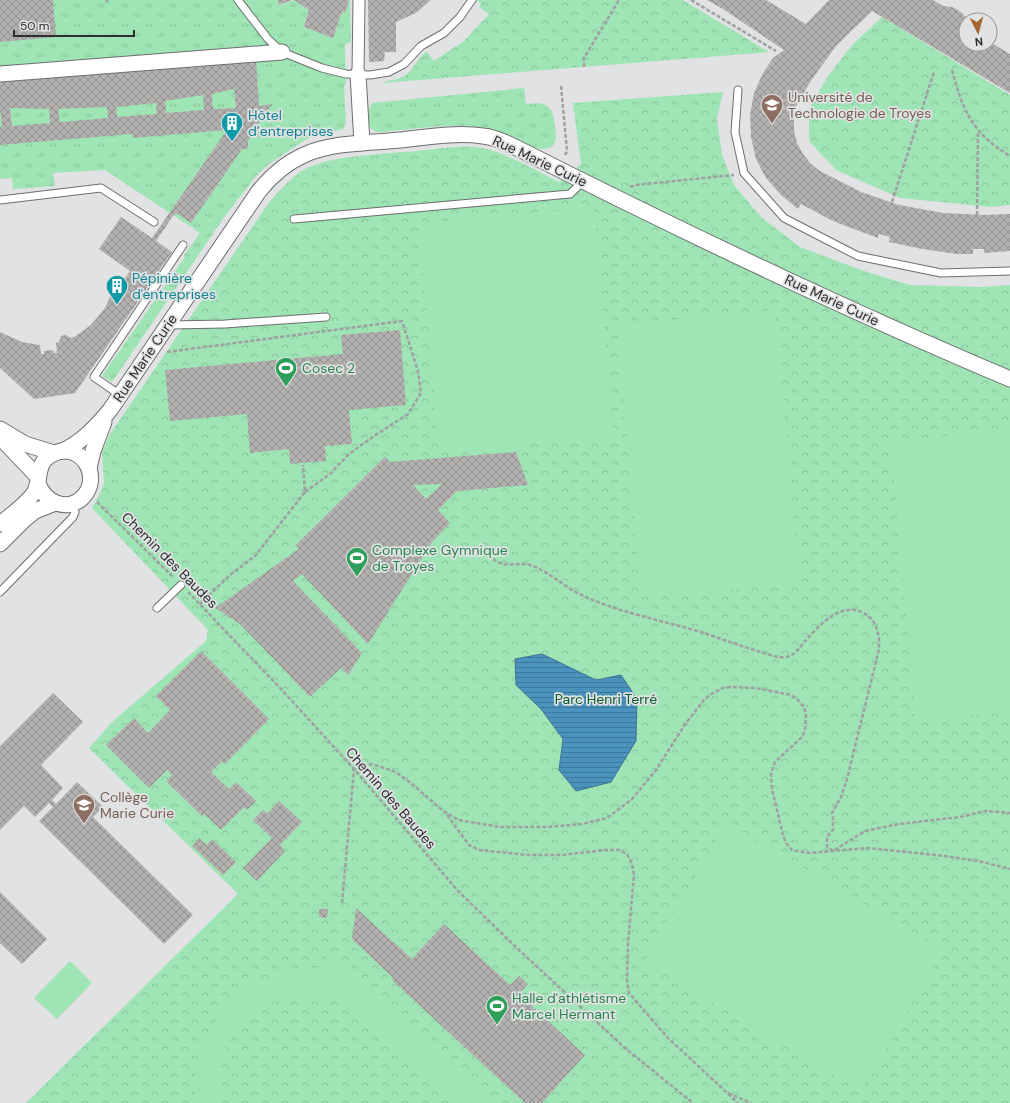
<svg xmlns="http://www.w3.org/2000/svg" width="1010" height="1103" font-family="'DM Sans',sans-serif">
	<defs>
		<pattern id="grass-tufts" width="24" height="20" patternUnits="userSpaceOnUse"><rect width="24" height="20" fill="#9fe4b4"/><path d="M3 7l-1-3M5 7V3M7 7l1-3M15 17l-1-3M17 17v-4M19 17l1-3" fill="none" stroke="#89c49b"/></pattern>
		<pattern id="park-crowns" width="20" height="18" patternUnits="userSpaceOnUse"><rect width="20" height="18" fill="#9fe4b4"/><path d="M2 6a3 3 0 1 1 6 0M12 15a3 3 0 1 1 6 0" fill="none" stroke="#89c49b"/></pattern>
		<pattern id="water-rules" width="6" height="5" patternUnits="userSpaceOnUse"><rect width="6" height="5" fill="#4a93bd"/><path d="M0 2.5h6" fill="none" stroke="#3e789a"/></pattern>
		<pattern id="building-cross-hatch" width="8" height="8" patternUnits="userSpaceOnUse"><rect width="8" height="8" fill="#b3b1af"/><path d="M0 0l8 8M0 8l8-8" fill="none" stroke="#92908f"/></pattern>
	</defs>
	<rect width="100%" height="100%" fill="#e0e2e3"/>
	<g fill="url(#grass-tufts)">
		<polygon points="0,0 278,0 280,5 294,0 309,10 304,27 333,38 342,12 345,13 349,0 350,0 351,42 345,44 346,84 344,86 346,123 343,129 317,135 305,140 269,164 256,176 223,219 112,382 102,376 185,257 184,255 200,233 105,170 53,173 55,186 13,189 12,178 0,179"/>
		<path d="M524,88l2,16c6,0 13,-2 19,1 10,5 8,13 10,22 2,14 1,23 -16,22 -15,-6 -30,-15 -46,-19 -34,-10 -81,0 -116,2l-8,-5 -1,-16 4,-8z"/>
	</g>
	<g fill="url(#park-crowns)">
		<path d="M474,0h209l86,52 -386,31c7,-4 17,-3 23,-8 9,-7 11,-18 21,-23l7,9 30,-20 25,-27 -10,-7 2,-4z"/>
		<polygon points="882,17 1010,95 1010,205 991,207 900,198 836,170 809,141 809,109 828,76 853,44"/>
		<path d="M723,92l-6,26 5,37 12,30 27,32 39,30 61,23 49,15 72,2 28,-2v818h-984l212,-209 -149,-146 23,-26 94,-81 2,-11 -116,-122 9,-16 3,-10 -2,-30 8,-18 160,-233c11,-11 23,-27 39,-34 29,-12 76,-13 108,-16 22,-2 48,-7 70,-2 25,7 49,22 72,33l22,-18 -8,-61z"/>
	</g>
	<g fill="#9fe4b4">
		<polygon points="594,207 614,437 439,453 419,223"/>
		<polygon points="775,310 800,583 641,597 617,325"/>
		<polygon points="1010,430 1010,712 915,720 891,441"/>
		<polygon points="726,823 943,950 861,1091 644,962"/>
		<polygon points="331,951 494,1103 456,1103 362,1016 335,1001 318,996 297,995 272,1003 257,1011 238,1028 226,1046 219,1069 218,1091 221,1103 196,1103 195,1074 205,1036 224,1007 256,981 294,971 314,972"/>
		<polygon points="70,961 92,983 57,1019 34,998"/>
	</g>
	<polygon fill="url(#water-rules)" stroke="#417492" points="542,654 596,680 621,675 637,699 636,741 611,782 576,791 559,770 563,739 541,709 516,685 515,659"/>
	<g fill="url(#building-cross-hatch)" fill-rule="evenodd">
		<polygon points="0,0 53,0 56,37 0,42"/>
		<polygon points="278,0 292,0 279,5"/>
		<polygon points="294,0 349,0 345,13 342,12 333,38 304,27 309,10"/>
		<polygon points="368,0 431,0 416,13 396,22 396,52 385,52 384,61 369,62"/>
		<polygon points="707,0 766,0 806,24 829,0 933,0 943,6 952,7 958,10 963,14 968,20 966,20 966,44 990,44 990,42 1010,54 1010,93 872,11 836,46 810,82 796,107 794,119 794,131 797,143 803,154 811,164 820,171 861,192 899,205 943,213 984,215 1010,214 1010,251 984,253 984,249 973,249 973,254 957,254 922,249 889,242 890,237 879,234 878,238 851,228 831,220 801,204 798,209 781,195 766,178 756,159 751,137 750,115 754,93 763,73 773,58 784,50 723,9"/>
		<path d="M256,60l3,46 13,-2 -17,24 -7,13v8h-6l-51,74 -15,-10 -3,3 -17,25 16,11 -97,141 -41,6 -34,-31v-36l22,10 18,3 1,9h3v-3l9,-1 1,3h3l-1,-10 3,-1 2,-6 5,-1 5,3 3,-1 17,-12 14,-17 9,-20 1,-6 7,1 8,-12 -31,-22 22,-32 31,21 75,-108 -94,8 -1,-4 -132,11v-18h2l-2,-19v-27zM234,89l2,19 -23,1 -1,-15zM203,95l1,15 -38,3 -1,-12zM156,103l1,11 -40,3 -1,-10zM107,107l1,11 -48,4 -2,-13zM10,108l39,1 1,14 -38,3z"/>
		<polygon points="400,330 406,405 349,410 352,444 325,446 326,461 290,464 289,449 250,453 247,414 170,421 165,370 343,354 341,335"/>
		<path d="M516,452l12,33 -71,6 -19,19 12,13 -18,19 -64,102 -66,-70 -9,7 69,72 -14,22 -7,-7 -31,29 -70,-73 -25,-16 84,-59 -4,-3 90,-89 5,5zM442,484l-16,15 -13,-14z"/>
		<polygon points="201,651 269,719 225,764 222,761 211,772 229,789 236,782 256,801 247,810 244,807 221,830 204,814 202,816 166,781 172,775 167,770 149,788 106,745 134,718 148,733 170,710 156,696"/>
		<polygon points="53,693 83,722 41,765 63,788 52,800 56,804 77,782 103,807 93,817 193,915 164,944 39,821 53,807 49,803 35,817 24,806 0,830 0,746"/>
		<polygon points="279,801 302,822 280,845 285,851 257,881 243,868 272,838 253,820 263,810 267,814"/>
		<polygon points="199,838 207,845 212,839 236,862 223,875 192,846"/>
		<polygon points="0,892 47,939 22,964 0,943"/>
		<polygon points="356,908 412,959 444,924 510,985 519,976 528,984 519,994 585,1055 542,1103 525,1103 392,980 393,978 352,939"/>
		<polygon points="319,909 328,909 327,918 319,917"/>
	</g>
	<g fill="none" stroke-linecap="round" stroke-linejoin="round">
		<g stroke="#6d6e70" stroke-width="9">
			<g id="service">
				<polyline points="238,0 268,39 282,52 322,68 346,74 370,75 389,72 404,64 421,46 444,33 460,17 472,0"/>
				<polyline points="738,90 735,132 744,173 784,218 858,256 941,273 1010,271"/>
				<polyline points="0,200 101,188 154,222"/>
				<polyline points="294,219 570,194 577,187 581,180"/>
				<polyline points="169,325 225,324 326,317"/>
				<polyline points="120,395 94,377 183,245"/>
				<polyline points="0,592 73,517 75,512 72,503"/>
				<polyline points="157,608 181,585"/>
			</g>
		</g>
		<g stroke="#6d6e70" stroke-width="13">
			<polyline id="pedestrian" points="358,74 359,0"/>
		</g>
		<g stroke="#6d6e70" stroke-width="17">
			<g id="minor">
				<polyline points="0,74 282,52"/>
				<polyline points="358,74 362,143"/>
				<polyline points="0,429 25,444 54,453"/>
				<polyline points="0,437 38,477"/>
				<path d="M63,451c20,-10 33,-24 47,-41l149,-219c13,-16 27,-28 45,-36 28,-13 66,-12 97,-15 26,-3 56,-8 82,-4 11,1 22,6 32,11 162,82 327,161 495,232"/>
				<polyline points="89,468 93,451 104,422"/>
				<path d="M0,524c10,-8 30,-23 35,-33 7,-15 0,-28 18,-37 27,-14 51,23 29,44 -16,15 -38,3 -44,-15"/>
				<polyline points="0,544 24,520 35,511 55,503"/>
			</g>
		</g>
		<g stroke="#9ea0a1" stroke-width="2.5" stroke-dasharray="4 2" stroke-linecap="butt">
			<polyline points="106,0 108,2"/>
			<polyline points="691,0 776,51"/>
			<polyline points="584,67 584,58 619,0"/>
			<path d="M952,70c11,41 20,63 58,86"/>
			<polyline points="561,86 567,151 565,155"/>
			<polyline points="630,187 635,185 734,175"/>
			<polyline points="892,202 934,72"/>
			<polyline points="977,215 978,132"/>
			<polyline points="167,352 402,321 418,371 421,393 408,414 377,434 349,454 330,474 305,492"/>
			<polyline points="97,502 173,577"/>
			<path d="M493,559c14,11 25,1 40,7 14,6 24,14 36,22 6,4 13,7 19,10 37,16 77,23 116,35 20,7 40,14 60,20 7,2 14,5 21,4 10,-1 14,-9 20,-16 12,-13 30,-34 50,-31 20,4 25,21 24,39l-32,130 -6,18 -9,16 1,6v11l-6,7v10l6,4 32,-20 34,-7 61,-7 26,-6 24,2"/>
			<polyline points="188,592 281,689 354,769 458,891 518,949 626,1049 693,1103"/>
			<polyline points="200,604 230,575 255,556 305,492 303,465"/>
			<polyline points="447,815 469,845 479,850 527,855 562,855 605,850 619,850 627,854 632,864 634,875 628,944 627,981 629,993 668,1038 738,1103"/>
			<polyline points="342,903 354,769 372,764 396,772 412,784 442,810 458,820 500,827 548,827 582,824 607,818 632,799 656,770 686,723 704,700 711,694 723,688 730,687 756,688 791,695 798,700 804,707 806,714 805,731 801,738 775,762 771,773 772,789 783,835 786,843 792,850 808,853 868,848 945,856 983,862 1010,869"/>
			<polyline points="728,1093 751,1103"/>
		</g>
		<use href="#service" stroke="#fff" stroke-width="7"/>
		<use href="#pedestrian" stroke="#fff" stroke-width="11"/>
		<use href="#minor" stroke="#fff" stroke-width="15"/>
	</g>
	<defs>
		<g id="university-pin" transform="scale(1.15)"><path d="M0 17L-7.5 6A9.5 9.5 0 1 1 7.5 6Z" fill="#8d6e63" stroke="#e0e2e3"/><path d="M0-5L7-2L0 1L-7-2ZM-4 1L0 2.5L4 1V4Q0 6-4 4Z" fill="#fff"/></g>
		<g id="building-pin" transform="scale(1.15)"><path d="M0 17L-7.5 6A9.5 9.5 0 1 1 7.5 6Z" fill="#0f9aa8" stroke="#e0e2e3"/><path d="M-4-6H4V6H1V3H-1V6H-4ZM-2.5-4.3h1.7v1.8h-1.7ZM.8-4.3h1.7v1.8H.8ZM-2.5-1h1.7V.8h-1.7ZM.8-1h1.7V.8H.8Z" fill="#fff"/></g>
		<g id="stadium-pin" transform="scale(1.15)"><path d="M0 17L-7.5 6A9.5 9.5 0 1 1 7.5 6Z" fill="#2e9e5b" stroke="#e0e2e3"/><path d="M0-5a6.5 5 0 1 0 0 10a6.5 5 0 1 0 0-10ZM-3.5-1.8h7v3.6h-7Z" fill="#fff"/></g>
		<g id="school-pin" transform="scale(1.15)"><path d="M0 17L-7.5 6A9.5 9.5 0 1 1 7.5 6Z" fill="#8d6e63" stroke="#e0e2e3"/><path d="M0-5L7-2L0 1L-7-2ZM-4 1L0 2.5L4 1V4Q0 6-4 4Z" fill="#fff"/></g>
	</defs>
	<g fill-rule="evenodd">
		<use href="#university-pin" x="772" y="105"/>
		<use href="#building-pin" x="232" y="123"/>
		<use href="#building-pin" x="117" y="286"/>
		<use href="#stadium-pin" x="286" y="368"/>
		<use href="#stadium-pin" x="357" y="558"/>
		<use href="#school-pin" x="84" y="805"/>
		<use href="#stadium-pin" x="497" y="1006"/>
	</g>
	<g text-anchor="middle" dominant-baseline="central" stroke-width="3.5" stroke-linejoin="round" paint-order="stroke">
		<g font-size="14" fill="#785e54" stroke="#e0e2e3" text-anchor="start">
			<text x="788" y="97">Université de<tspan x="788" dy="16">Technologie de Troyes</tspan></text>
			<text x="100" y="797">Collège<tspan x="100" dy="16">Marie Curie</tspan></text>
		</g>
		<g font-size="14" fill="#0d838f" stroke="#e0e2e3" text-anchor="start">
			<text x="248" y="115">Hôtel<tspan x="248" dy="16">d’entreprises</tspan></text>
			<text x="132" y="278">Pépinière<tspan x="132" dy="16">d'entreprises</tspan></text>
		</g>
		<g font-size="14" fill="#2c2d2e" stroke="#e0e2e3">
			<text transform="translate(540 161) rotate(25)">Rue Marie Curie</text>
			<text transform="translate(832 300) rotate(25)">Rue Marie Curie</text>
			<text transform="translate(145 358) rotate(-56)">Rue Marie Curie</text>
			<text transform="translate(170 560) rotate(45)">Chemin des Baudes</text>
			<text transform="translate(391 798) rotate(49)">Chemin des Baudes</text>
		</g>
		<g font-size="14" fill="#27864d" stroke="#e0e2e3" text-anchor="start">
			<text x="302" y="368">Cosec 2</text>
			<text x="372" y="550">Complexe Gymnique<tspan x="372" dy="16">de Troyes</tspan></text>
			<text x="512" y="998">Halle d'athlétisme<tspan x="512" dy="16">Marcel Hermant</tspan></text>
		</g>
		<g font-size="14" fill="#095b31" stroke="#e0e2e3">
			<text x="606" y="699">Parc Henri Terré</text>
		</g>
	</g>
	<g transform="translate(978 32) rotate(174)"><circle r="19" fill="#e0e2e3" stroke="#989a9b"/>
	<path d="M0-3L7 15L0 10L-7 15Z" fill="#a76730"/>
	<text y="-6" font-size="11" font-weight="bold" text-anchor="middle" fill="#2c2d2e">N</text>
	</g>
	<path d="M14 30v6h120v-6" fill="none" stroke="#2c2d2e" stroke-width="2"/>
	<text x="20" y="30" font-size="12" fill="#2c2d2e" stroke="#e0e2e3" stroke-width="3" paint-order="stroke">50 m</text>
</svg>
